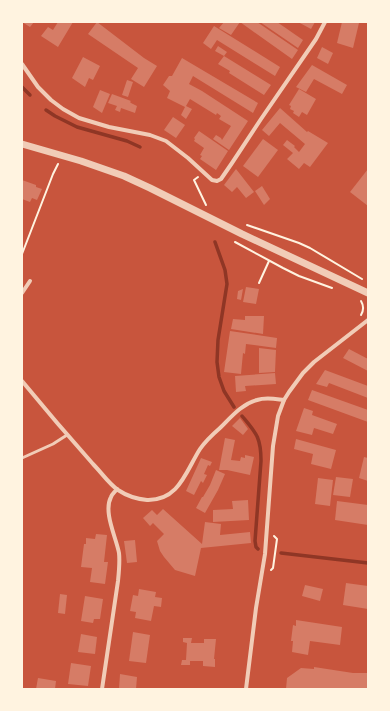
<svg xmlns="http://www.w3.org/2000/svg" width="390" height="711" font-family="'Fira Sans Condensed',sans-serif">
	<rect width="100%" height="100%" fill="#c8553d"/>
	<g fill="none" stroke-linecap="round" stroke-linejoin="round">
		<g stroke="#8f3625" stroke-width="3.5">
			<polyline points="22,87 30,95"/>
			<polyline points="46,110 55,116 77,127 127,141 140,147"/>
			<polyline points="215,242 225,270 227,284 218,340 217,362 219,377 224,391 234,407"/>
			<path d="M242,416c14,17 19,21 19,45l-6,80 1,6 2,2"/>
			<polyline points="281,553 368,563"/>
		</g>
	</g>
	<g fill="#d67c66">
		<polygon points="22,22 34,22 30,27"/>
		<polygon points="58,22 73,22 58,47 41,36 48,27 53,30"/>
		<polygon points="97,22 144,58 157,66 144,87 131,79 138,68 88,34"/>
		<polygon points="224,22 257,22 298,50 292,59 240,22 231,35 219,28"/>
		<polygon points="260,22 277,22 303,40 298,48"/>
		<polygon points="298,22 315,22 311,29"/>
		<polygon points="342,22 354,22 359,23 353,48 337,43"/>
		<polygon points="214,26 280,67 275,76 217,40 211,49 203,43"/>
		<polygon points="218,46 227,52 224,56 271,85 264,95 229,73 230,71 218,64 224,56 215,51"/>
		<polygon points="322,47 333,53 328,64 317,58"/>
		<polygon points="83,57 100,66 93,80 89,78 85,87 72,78"/>
		<polygon points="182,58 258,103 253,113 193,76 189,84 202,91 248,121 229,150 213,139 216,135 221,138 222,140 231,126 219,119 221,116 217,113 216,115 190,99 186,106 192,109 186,119 181,115 185,107 167,98 170,91 163,85 169,76 172,76"/>
		<polygon points="312,65 347,85 342,94 314,79 306,92 296,87"/>
		<polygon points="127,80 133,82 128,97 122,95"/>
		<polygon points="299,89 316,99 307,115 302,112 299,117 293,113 294,111 290,109 291,106 289,105"/>
		<polygon points="100,90 110,94 102,113 93,107"/>
		<polygon points="112,94 131,101 130,102 131,103 137,106 135,113 121,108 120,112 115,110 117,106 108,103"/>
		<polygon points="280,108 307,132 308,131 328,143 310,167 304,163 299,169 287,159 293,153 283,145 287,140 295,146 294,147 299,152 305,144 280,123 269,136 262,130"/>
		<polygon points="173,117 185,125 176,138 164,130"/>
		<polygon points="199,131 228,151 216,170 200,159 202,156 200,155 204,148 194,141 195,139 194,138"/>
		<polygon points="263,139 278,150 258,177 243,166"/>
		<polygon points="236,169 254,192 246,198 237,187 232,192 224,185"/>
		<polygon points="368,169 368,206 350,192"/>
		<polygon points="22,180 36,185 36,187 42,189 37,200 32,198 30,202 22,199"/>
		<polygon points="262,186 270,199 264,205 255,191"/>
		<polygon points="246,287 259,289 256,304 243,302"/>
		<polygon points="243,289 241,300 237,299 238,291"/>
		<polygon points="245,316 264,316 263,334 231,329 233,319 245,320"/>
		<polygon points="230,331 277,338 276,348 246,344 245,354 243,353 241,374 224,372"/>
		<polygon points="259,348 276,350 275,372 259,373"/>
		<polygon points="349,349 368,359 368,371 343,358"/>
		<polygon points="325,370 368,386 368,398 329,383 327,387 316,384"/>
		<polygon points="275,373 276,384 245,386 246,391 236,392 235,376"/>
		<polygon points="312,390 368,410 368,422 308,400"/>
		<polygon points="304,408 313,411 312,415 337,424 333,434 314,428 312,435 296,431"/>
		<polygon points="240,418 248,429 243,435 232,426"/>
		<polygon points="225,438 235,440 231,460 240,461 241,457 245,458 245,455 254,457 250,475 227,470 219,470"/>
		<polygon points="296,439 336,450 331,469 311,464 313,454 294,449"/>
		<polygon points="364,457 368,458 368,481 359,478"/>
		<polygon points="201,458 212,462 210,466 208,465 204,474 207,475 203,483 201,481 194,495 186,491"/>
		<polygon points="216,470 225,474 218,490 205,513 196,508 202,497 203,497 210,485"/>
		<polygon points="336,477 353,479 350,497 333,495"/>
		<polygon points="318,478 333,480 330,506 315,504"/>
		<polygon points="248,500 249,520 213,522 213,510 233,509 232,501"/>
		<polygon points="337,501 368,505 368,525 335,520"/>
		<polygon points="163,509 202,544 205,522 221,524 220,535 250,532 251,543 201,548 195,576 175,570 164,557 160,551 157,541 164,534 153,523 150,526 143,518 152,510 157,515"/>
		<polygon points="96,534 107,535 104,562 108,562 105,584 90,582 92,568 81,567 84,544 86,544 86,538 95,539"/>
		<polygon points="135,540 137,562 127,563 124,541"/>
		<polygon points="346,583 368,586 368,609 343,605"/>
		<polygon points="305,585 323,589 320,601 302,596"/>
		<polygon points="139,589 156,592 155,597 162,598 161,607 154,606 151,621 135,618 136,612 130,611 133,595 138,596"/>
		<polygon points="60,594 67,595 65,614 58,613"/>
		<polygon points="85,596 103,599 100,619 94,619 93,623 81,621"/>
		<polygon points="296,620 342,627 340,645 310,641 308,655 292,652 293,641 291,641 293,625 296,626"/>
		<polygon points="133,632 150,635 146,663 129,661"/>
		<polygon points="81,634 97,637 95,654 78,652"/>
		<polygon points="183,638 192,638 191,643 204,643 204,639 216,639 214,659 215,659 215,667 203,666 203,661 190,661 190,665 181,665 182,660 186,660 187,643 183,642"/>
		<polygon points="71,663 91,666 88,686 68,684"/>
		<polygon points="314,667 353,673 368,673 368,689 286,689 287,678 301,668 314,669"/>
		<polygon points="120,674 137,677 136,689 119,689"/>
		<polygon points="38,678 56,681 55,689 36,689"/>
	</g>
	<g fill="none" stroke-linecap="round" stroke-linejoin="round">
		<g stroke="#fff3e0" stroke-width="2">
			<polyline points="198,177 194,180 206,205"/>
			<polyline points="247,225 299,243 310,248 362,279"/>
			<polyline points="235,242 283,268 299,276 332,288"/>
			<polyline points="22,254 53,174 58,164"/>
			<polyline points="259,283 269,261"/>
			<path d="M361,315c3,-5 3,-9 0,-14"/>
			<polyline points="271,570 273,568 277,539 274,536"/>
		</g>
		<polyline stroke="#f1ccb7" stroke-width="3" points="22,458 53,444 67,435"/>
		<g stroke="#f1ccb7" stroke-width="4">
			<polyline points="22,64 38,87 51,100 63,109 79,118 109,127 150,135 166,141 188,158 212,180 217,181 221,179 232,163 261,119 316,39 325,22"/>
			<polyline points="22,293 30,281"/>
			<path d="M22,381c23,28 47,56 71,83 8,8 16,20 25,26 9,6 18,9 29,10 32,1 39,-29 53,-51 6,-9 13,-15 21,-22 11,-11 21,-23 36,-27 9,-3 18,-1 27,0"/>
			<path d="M102,689l16,-108c1,-10 2,-19 1,-28 -3,-16 -16,-41 -8,-56 1,-3 4,-5 6,-8"/>
			<polyline points="246,689 256,608 265,554 273,446 278,416 284,400 289,392 303,373 314,362 368,320"/>
		</g>
		<polyline stroke="#f1ccb7" stroke-width="7" points="22,144 81,161 124,176 150,188 242,234 368,293"/>
	</g>
	<rect width="390" height="711" fill="none" stroke="#fff3e0" stroke-width="46"/>
</svg>
